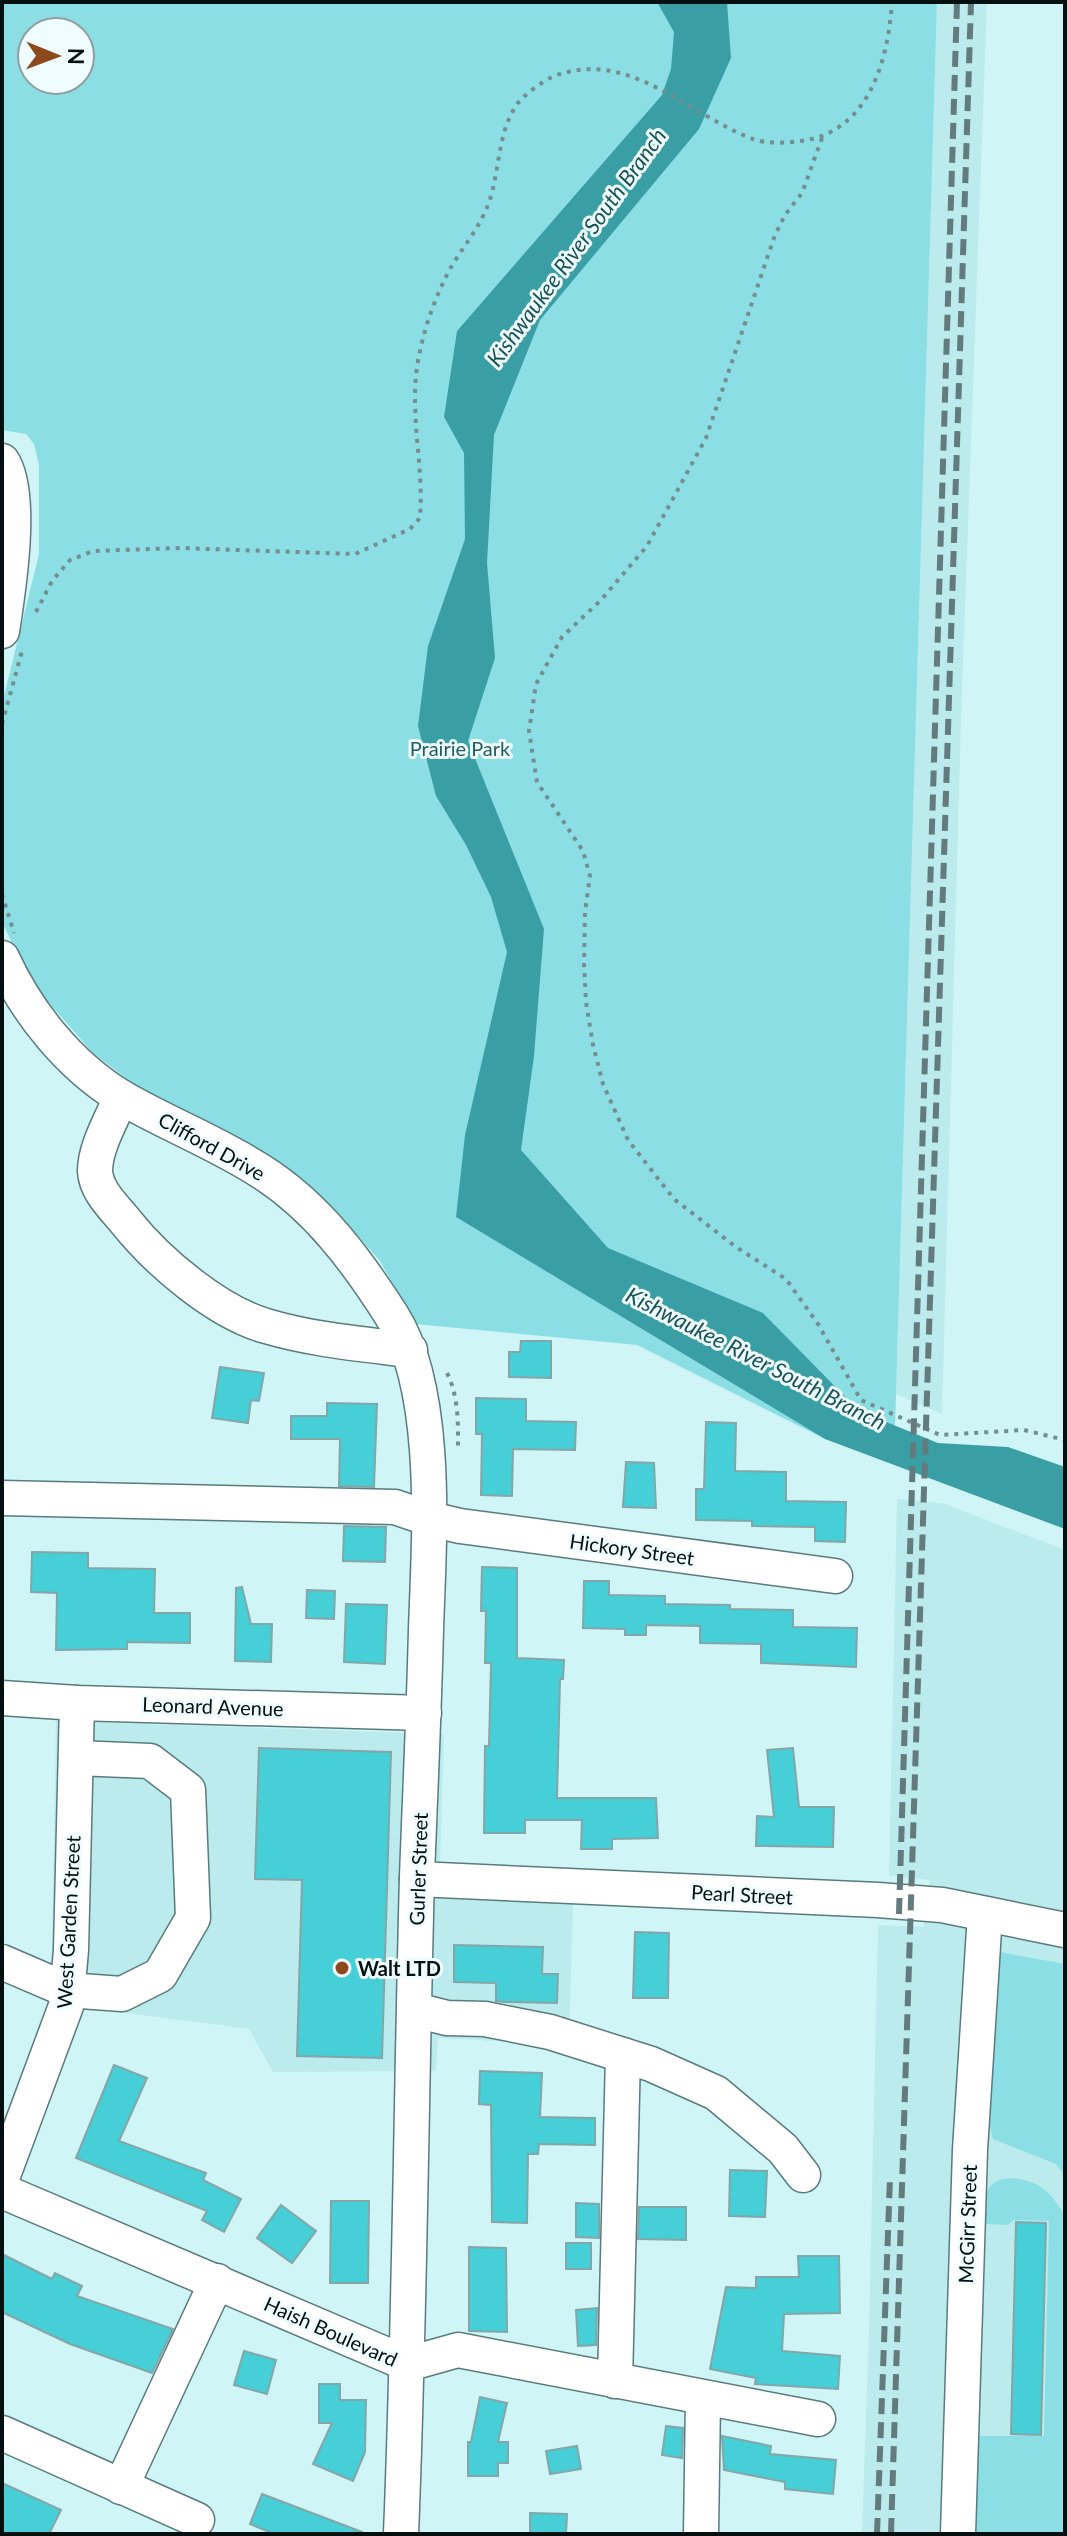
<svg xmlns="http://www.w3.org/2000/svg" width="1067" height="2536" font-family="Lato,sans-serif">
	<rect width="100%" height="100%" fill="#d0f5f7"/>
	<g fill="#bcebed">
		<polygon points="937,2 987,2 961,719 942,1414 896,1394"/>
		<polygon points="897,1499 942,1503 1065,1550 1065,2534 862,2534 869,2327 878,1925 924,1927 930,1880 889,1876"/>
		<polygon points="56,1721 444,1734 439,1896 573,1904 569,2045 438,2038 436,2071 273,2072 249,2029 51,2003"/>
	</g>
	<g fill="#8bdfe4" fill-rule="evenodd">
		<path d="M2,2h935l-43,1461 -69,-24 -188,-94 -222,-21 -35,-63 -28,-32 -33,-32 -183,-111 -44,-34 -62,-71 -26,-55 -2,-9v-213l37,-150v-89l-5,-21 -8,-10 -24,-4zM32,32h48v48h-48z"/>
		<polygon points="1000,1952 1065,1964 1065,2176 1056,2164 993,2139 990,2127 994,1966"/>
		<path d="M1012,2178c29,4 38,13 53,38v318h-92l4,-98h67l5,-215 -36,-1 -5,5 -22,-1c0,-25 -6,-44 26,-46z"/>
	</g>
	<polygon fill="#3a9fa5" points="657,2 727,2 731,58 699,129 540,320 494,435 487,563 495,658 468,741 544,929 534,1056 521,1150 608,1248 763,1313 859,1411 938,1443 1008,1447 1065,1467 1065,1529 825,1439 456,1217 465,1135 507,952 491,897 466,845 436,796 418,726 428,646 465,539 464,453 444,417 457,331 662,95 671,69 674,32"/>
	<g fill="#46cfd6" stroke="#83a6a8" stroke-width="2">
		<polygon points="521,1341 551,1341 551,1378 509,1377 509,1352 520,1352"/>
		<polygon points="220,1367 264,1373 259,1401 251,1400 248,1423 212,1418"/>
		<polygon points="476,1398 526,1399 526,1421 576,1422 575,1450 513,1449 512,1496 481,1495 482,1434 476,1434"/>
		<polygon points="327,1403 377,1404 374,1487 339,1486 340,1439 291,1439 291,1416 327,1416"/>
		<polygon points="706,1422 736,1423 735,1471 786,1472 786,1501 846,1502 845,1542 815,1541 815,1527 752,1526 752,1521 696,1520 696,1489 704,1489"/>
		<polygon points="626,1462 654,1463 656,1508 623,1507"/>
		<polygon points="344,1526 386,1527 385,1562 343,1561"/>
		<polygon points="32,1552 88,1553 88,1568 155,1569 154,1613 190,1613 190,1643 127,1642 127,1649 56,1650 57,1593 31,1592"/>
		<polygon points="482,1567 517,1568 517,1658 564,1660 563,1679 560,1679 557,1798 656,1798 658,1838 612,1839 612,1849 581,1849 582,1820 525,1820 525,1833 484,1833 485,1746 489,1746 491,1663 485,1663 486,1611 481,1611"/>
		<polygon points="584,1581 609,1581 609,1595 665,1596 665,1604 730,1605 730,1609 793,1610 793,1627 857,1628 856,1667 761,1663 761,1644 700,1643 700,1626 646,1625 646,1635 625,1635 625,1629 583,1628"/>
		<polygon points="242,1587 251,1624 272,1624 271,1662 235,1661 236,1588"/>
		<polygon points="307,1590 335,1591 334,1619 306,1618"/>
		<polygon points="346,1604 387,1605 385,1664 344,1662"/>
		<polygon points="259,1748 391,1752 382,2058 297,2056 302,1880 255,1879"/>
		<polygon points="793,1748 799,1807 834,1807 833,1847 756,1846 757,1816 774,1817 767,1750"/>
		<polygon points="635,1932 669,1933 668,1998 633,1998"/>
		<polygon points="454,1945 543,1947 542,1974 558,1974 557,2003 504,2002 496,2001 496,1983 454,1982"/>
		<polygon points="114,2065 147,2078 119,2141 206,2173 203,2180 241,2199 224,2232 202,2220 207,2211 76,2158"/>
		<polygon points="480,2071 542,2073 540,2117 595,2118 595,2145 539,2144 538,2154 528,2154 527,2223 492,2222 491,2105 479,2104"/>
		<polygon points="730,2170 767,2171 765,2217 729,2216"/>
		<polygon points="331,2201 369,2201 368,2283 330,2283"/>
		<polygon points="576,2203 599,2204 599,2238 576,2237"/>
		<polygon points="281,2205 316,2231 292,2263 257,2238"/>
		<polygon points="639,2207 686,2207 686,2240 638,2239"/>
		<polygon points="1016,2222 1046,2223 1041,2435 1011,2434"/>
		<rect x="566" y="2243" width="25" height="26"/>
		<polygon points="469,2247 506,2248 507,2332 469,2331"/>
		<polygon points="2,2254 52,2279 55,2273 82,2286 77,2296 173,2329 152,2373 70,2344 2,2312"/>
		<polygon points="798,2256 839,2256 840,2313 784,2314 782,2351 840,2356 838,2389 755,2384 756,2378 710,2369 726,2287 756,2288 756,2277 799,2277"/>
		<polygon points="597,2308 596,2345 578,2346 576,2310"/>
		<polygon points="244,2351 276,2360 267,2394 234,2385"/>
		<polygon points="319,2384 340,2384 340,2400 366,2400 365,2452 353,2481 313,2464 332,2423 319,2423"/>
		<polygon points="480,2397 507,2403 498,2442 508,2442 508,2463 498,2463 498,2476 468,2476 468,2442 471,2442"/>
		<polygon points="666,2426 683,2428 682,2458 662,2455"/>
		<polygon points="722,2436 771,2446 770,2454 836,2460 833,2494 785,2489 785,2482 724,2470"/>
		<polygon points="577,2446 581,2469 550,2474 546,2451"/>
		<polygon points="2,2483 61,2510 49,2534 2,2534"/>
		<polygon points="262,2494 362,2532 362,2534 274,2534 250,2524"/>
		<polygon points="530,2513 567,2514 566,2534 530,2534"/>
	</g>
	<g fill="none" stroke-linecap="round" stroke-linejoin="round">
		<g stroke="#5a7b7d" stroke-width="37">
			<g id="minor">
				<path d="M2,461c22,32 6,131 0,170"/>
				<path d="M2,958c25,55 67,107 119,139 46,27 97,46 141,75 56,36 95,89 130,144 48,75 37,225 34,313 -2,83 -6,166 -9,248 -6,219 -7,438 -16,657"/>
				<path d="M121,1097c-9,22 -26,50 -26,74 1,20 19,36 31,51 32,40 91,90 140,104 47,14 96,18 144,24"/>
				<polyline points="2,1498 395,1507 430,1519 460,1526 835,1576"/>
				<polyline points="2,1698 77,1703 424,1713"/>
				<polyline points="417,1879 878,1900 942,1905 1065,1930"/>
				<polyline points="2,1962 67,1990 122,1994 160,1975 193,1918 188,1790 150,1761 76,1758"/>
				<polyline points="415,2010 447,2018 485,2019 550,2032 651,2064 716,2093 783,2149 803,2175"/>
				<polyline points="2,2178 66,2006 71,1950 77,1703"/>
				<polyline points="2,2191 408,2364 458,2350 818,2419"/>
				<polyline points="615,2381 623,2055"/>
				<polyline points="2,2433 197,2520"/>
				<polyline points="121,2487 217,2281"/>
				<polyline points="701,2534 703,2399"/>
				<polyline points="958,2534 970,2150 985,1914"/>
			</g>
		</g>
		<g stroke="#748e8f" stroke-width="4" stroke-dasharray="4 6" stroke-linecap="butt">
			<polyline points="822,138 802,193 785,215 775,235 706,438 647,546 601,600 562,637 536,684 529,731 537,782 583,851 590,876 585,912 584,964 586,1002 593,1045 603,1084 628,1140 674,1199 736,1247 786,1279 818,1324 861,1400 940,1435 1024,1430 1065,1440"/>
			<path d="M36,612l16,-31 18,-21 23,-9 87,-3 175,6 55,-25 10,-11c4,-52 -10,-99 -3,-151 5,-33 17,-68 33,-98 11,-19 26,-37 35,-57 16,-33 10,-78 33,-109 7,-9 24,-21 34,-26 75,-31 136,38 201,62 14,5 34,4 48,2 68,-9 87,-80 91,-139"/>
			<polyline points="2,724 22,651"/>
			<polyline points="2,894 14,933"/>
			<path d="M447,1373c12,24 11,51 11,77"/>
		</g>
		<use href="#minor" stroke="#fff" stroke-width="34"/>
		<g stroke="#647b7d" stroke-width="6" stroke-dasharray="16 8" stroke-linecap="butt">
			<polyline points="899,1914 957,2"/>
			<polyline points="877,2534 890,2178"/>
			<polyline points="891,2534 971,2"/>
		</g>
	</g>
	<circle fill="#8d491c" stroke="#effdfe" stroke-width="3" cx="342" cy="1968" r="8"/>
	<g text-anchor="middle" dominant-baseline="central" stroke-width="6" stroke-linejoin="round" paint-order="stroke">
		<g font-size="20" fill="#255d60" stroke="#effdfe">
			<text x="460" y="748">Prairie Park</text>
		</g>
		<g font-size="20" fill="#040f10" stroke="#effdfe">
			<text transform="translate(212 1146) rotate(29)">Clifford Drive</text>
			<text transform="translate(632 1549) rotate(8)">Hickory Street</text>
			<text transform="translate(213 1706) rotate(2)">Leonard Avenue</text>
			<text transform="translate(418 1869) rotate(-88)">Gurler Street</text>
			<text transform="translate(742 1894) rotate(3)">Pearl Street</text>
			<text transform="translate(68 1922) rotate(-87)">West Garden Street</text>
			<text transform="translate(967 2224) rotate(-88)">McGirr Street</text>
			<text transform="translate(331 2331) rotate(24)">Haish Boulevard</text>
		</g>
		<g font-size="20" font-weight="bold" fill="#040f10" stroke="#effdfe" text-anchor="start">
			<text x="358" y="1968">Walt LTD</text>
		</g>
		<g font-size="22" font-style="italic" fill="#185255" stroke="#effdfe">
			<text transform="translate(576 247) rotate(-54)">Kishwaukee River South Branch</text>
			<text transform="translate(756 1358) rotate(27)">Kishwaukee River South Branch</text>
		</g>
	</g>
	<rect width="1067" height="2536" fill="none" stroke="#040f10" stroke-width="8"/>
	<g transform="translate(56 56) rotate(91)"><circle r="38" fill="#effdfe" stroke="#919e9f" stroke-width="2"/>
	<path d="M0-6L14 30L0 20L-14 30Z" fill="#8d491c"/>
	<text y="-12" font-size="22" font-weight="bold" text-anchor="middle" fill="#040f10">N</text>
	</g>
</svg>
